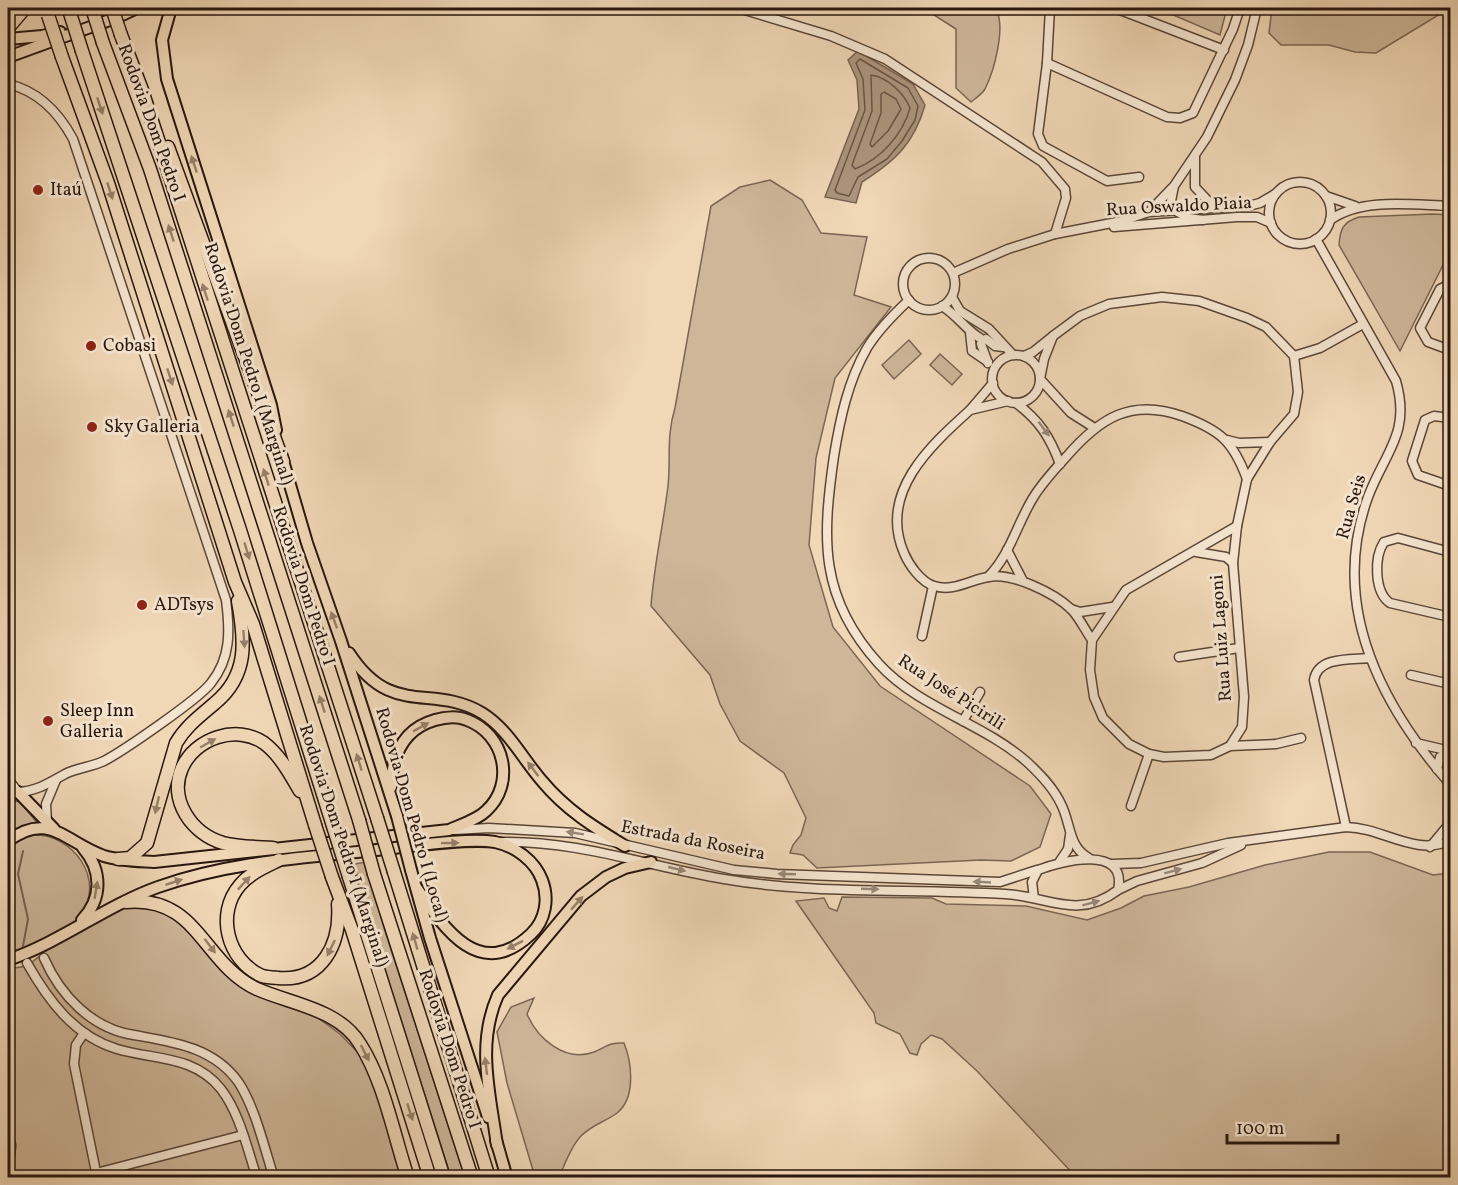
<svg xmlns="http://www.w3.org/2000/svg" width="1458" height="1185" font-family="Vollkorn,serif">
	<rect width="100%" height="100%" fill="#f0d7b6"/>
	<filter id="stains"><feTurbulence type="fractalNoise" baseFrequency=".00333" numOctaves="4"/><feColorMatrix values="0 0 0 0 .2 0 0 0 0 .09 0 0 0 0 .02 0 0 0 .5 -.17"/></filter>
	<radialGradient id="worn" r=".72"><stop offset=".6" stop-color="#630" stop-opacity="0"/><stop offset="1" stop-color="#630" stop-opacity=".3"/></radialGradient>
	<g fill="#ceb699" stroke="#7b6654" stroke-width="1.5">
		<path d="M923,8h72c12,17 -1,63 -10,81 -3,5 -9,9 -14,13l-15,-14v-59z"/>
		<polygon points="1157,8 1227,8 1220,35"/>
		<polygon points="1272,8 1450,8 1376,53 1355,52 1329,45 1281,45 1269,33"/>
		<path d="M770,180l32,20 19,33 46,4 -13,58 37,12 -56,71 -19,80 -7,87 24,82 47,59 150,100 21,28 -11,33 -29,14 -30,-1 -164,8 -14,-13 -13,-2 3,-8 8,-10 5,-17 -22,-45 -44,-32 -20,-37 -10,-29 -59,-69c3,-41 12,-79 17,-120 3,-28 -2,-49 7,-78l36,-202 29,-19z"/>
		<path d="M1433,214l17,1v36l-50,100 -61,-106c1,-16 4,-23 20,-28z"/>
		<polygon points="909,340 921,354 894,379 882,365"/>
		<polygon points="940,354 962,374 952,385 930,365"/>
		<polygon points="8,799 20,802 39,825 8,838"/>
		<path d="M30,835c43,-3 77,45 50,81 -15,20 -50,30 -72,41v-111l10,-7z"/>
		<polygon points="1329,852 1370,852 1433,875 1450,873 1450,1177 1076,1177 977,1071 942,1039 931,1035 921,1044 917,1055 910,1053 900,1034 876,1023 874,1013 796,901 824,898 829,908 837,911 842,897 932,898 946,904 1026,906 1087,920 1121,908 1144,896 1189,887 1265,865"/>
		<polygon points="365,862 386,934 465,1177 451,1177 360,892 355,864"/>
		<polygon points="138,901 167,910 235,976 285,1006 314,1015 340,1034 373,1068 408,1177 8,1177 8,969 27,966 71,931"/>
		<path d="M534,998l-7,16c10,24 38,49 67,38 12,-5 16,-10 30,-9 8,20 12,55 -7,70 -12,9 -24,11 -36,23 -10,10 -16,28 -22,41h-24l-28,-94 -10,-51 14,-25z"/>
	</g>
	<path fill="#ac957d" stroke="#776251" stroke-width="1.5" d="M858,51l55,33 12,21c-11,39 -30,56 -63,77l-6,21 -31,-6 34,-88 -2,-29 -9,-20z"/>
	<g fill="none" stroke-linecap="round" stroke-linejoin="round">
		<g stroke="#6a5646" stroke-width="1.5">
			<polygon points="860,59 908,88 918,106 915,120 902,141 887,159 858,177 849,196 837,193 835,190 865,110 863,79 856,63"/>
			<path d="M871,75c16,2 33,18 39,33 -7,26 -29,51 -55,61l-3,-4 20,-54z"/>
			<polygon points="884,92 896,99 901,109 888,131 872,147 870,144 881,113 881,94"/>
		</g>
		<g stroke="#776251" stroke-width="2">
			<polyline points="8,824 12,830"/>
			<polyline points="23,851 18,874 28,919 23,946"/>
			<polyline points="8,1122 16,1145 11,1178"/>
		</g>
		<g stroke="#5a4638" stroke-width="11">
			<g id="minor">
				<polyline points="738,8 831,36 885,59 1042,162 1065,189 1066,198 1055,234"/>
				<polyline points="1115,8 1224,50"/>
				<polyline points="1047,63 1050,8"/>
				<path d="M8,84c30,7 51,29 65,55l153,461c4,31 5,58 -15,83 -12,16 -88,68 -107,78 -13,6 -27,7 -39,13 -16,9 -28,17 -47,18l-10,-13"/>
				<polyline points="1195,157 1195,187 1210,203 1219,205"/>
				<polyline points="1139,177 1107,181 1043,146 1038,134 1047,63 1167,117 1180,118 1193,113 1233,29 1240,8"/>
				<circle cx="1300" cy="213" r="31"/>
				<polyline points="1326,196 1355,206"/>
				<polyline points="1150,211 1172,188"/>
				<polyline points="1203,220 1189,218 1172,209 1171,201 1174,186 1207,137 1235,80 1248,45 1257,8"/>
				<path d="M1330,220c32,-23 83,-15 120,-14"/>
				<polyline points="1114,227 1237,217 1257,217 1271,223"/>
				<path d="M1316,239l80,142c15,52 -11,71 -28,116 -39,108 12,207 82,287"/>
				<circle cx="929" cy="284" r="26"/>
				<polyline points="953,273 1008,249 1055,234 1122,221 1149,212 1248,206 1260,203 1275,194"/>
				<polyline points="1450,284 1440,289 1420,328 1428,342 1450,350"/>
				<polyline points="952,297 960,311 989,329 1013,355"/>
				<path d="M909,300c-15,14 -31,30 -42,48 -19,33 -27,71 -33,108 -12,83 -15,142 45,208 40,44 104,59 148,98 13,12 26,25 34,42 10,19 7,43 28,54"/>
				<path d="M942,306c15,9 23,23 38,32"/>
				<polyline points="970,332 972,351 988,362"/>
				<polyline points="1053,336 1080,316 1109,304 1162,297 1199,301 1247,318 1266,327 1294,356 1298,392 1294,414 1270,442 1247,479 1237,526 1233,563 1244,697 1242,727 1230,746"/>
				<polyline points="986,339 995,346 1003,347"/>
				<polyline points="981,344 988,363"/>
				<circle cx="1016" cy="379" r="24"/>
				<polyline points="1024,356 1033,352 1053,336 1044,359 1040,379 1071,413 1093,427"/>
				<polyline points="1294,356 1320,348 1363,324"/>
				<polyline points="993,383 970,410 1008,401"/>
				<path d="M1016,403c23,17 34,34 44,61"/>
				<path d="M970,410c-40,36 -92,83 -66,143 5,12 17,29 30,33 19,6 36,-6 54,-9 24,-5 66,16 83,32 8,8 14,21 21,31"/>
				<polyline points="1450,418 1434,416 1425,420 1412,461 1418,475 1450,486"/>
				<polyline points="1227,440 1239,443 1270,442"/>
				<polyline points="1237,526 1126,590 1092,640 1090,670 1094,697 1103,718 1129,744 1149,754 1164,757 1211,755 1230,746 1276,744 1301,738"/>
				<polyline points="1007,550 1022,579"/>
				<polyline points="1196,552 1226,557 1233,563"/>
				<path d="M1450,552l-52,-14 -14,4c-10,15 -10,50 6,61l60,14"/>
				<path d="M988,577c22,-22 29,-53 45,-79 9,-15 22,-29 34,-42 33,-38 64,-58 115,-40 38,14 51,25 65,63"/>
				<polyline points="1071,609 1080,612 1112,607"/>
				<polyline points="922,636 933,586"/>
				<polyline points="1179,657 1239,648"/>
				<polyline points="1411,675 1450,684"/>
				<polyline points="963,721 980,692"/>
				<polyline points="1416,743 1450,751"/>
				<polyline points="1437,769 1440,757 1450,753"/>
				<polyline points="1131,806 1149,754"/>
				<polyline points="47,822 46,804 56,780"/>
				<path d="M1346,827l-32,-147c4,-24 37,-20 56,-22"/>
				<polyline points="454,830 489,828 575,833 734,870 777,874 1000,882 1037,870"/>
				<path d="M501,842c77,-2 149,25 223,37 92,16 188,9 281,15 43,2 72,27 113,-4 10,-46 -57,-29 -80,-20l-6,12 2,16"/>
				<polyline points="1430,847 1450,823"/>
				<polyline points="1060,861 1068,849 1070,835"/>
				<path d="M1112,864l29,-1 87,-20 118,-16c38,1 67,29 104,14"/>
				<polyline points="1118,890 1137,881 1202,863 1241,845"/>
				<path d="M44,958c16,37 48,71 90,77 39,7 80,12 105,48 17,27 25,64 35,95"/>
				<path d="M27,963c21,37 47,73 90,86 37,11 77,6 104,40 19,25 26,59 36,89"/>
				<polyline points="84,1033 76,1045 74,1064 97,1177"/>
				<polyline points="96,1173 243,1135"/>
			</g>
		</g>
		<g stroke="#28160e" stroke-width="14">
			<g id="major">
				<polyline points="171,8 162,40 167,79 271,405 276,430"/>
				<polyline points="8,39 42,36 60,32"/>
				<polyline points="8,57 118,17 137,8"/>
				<polyline points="281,454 307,543 341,641 397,816"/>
				<path d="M349,653c43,66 82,30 133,60 26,16 40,45 60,68 24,29 52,46 83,65"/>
				<polyline points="8,793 18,792 54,829"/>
				<path d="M8,841c41,-31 58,2 96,15 16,5 34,5 50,6l295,-32c11,-5 28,-10 37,-19 30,-27 19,-77 -19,-91 -9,-4 -22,-3 -32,0 -32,9 -43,35 -44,67"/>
				<polyline points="411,870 430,938 488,1117"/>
				<path d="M82,920c21,-22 20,-50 1,-72"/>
				<path d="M8,960c53,-18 97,-54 150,-73 76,-27 158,-30 237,-39 26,-3 75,-10 100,-6 20,4 40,19 47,38 7,18 4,40 -11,54 -52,49 -88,-7 -115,-47"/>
				<polyline points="496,1140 507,1178"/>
				<path d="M497,1145c-7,-51 -21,-101 1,-150l83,-99 25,-19 19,-9 26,-6"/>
			</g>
		</g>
		<g stroke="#28160e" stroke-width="15">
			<g id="highway">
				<polyline points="8,28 25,8"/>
				<polyline points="121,35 142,90 377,818"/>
				<polyline points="103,43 150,169 359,820"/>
				<polyline points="82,51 240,530 332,823"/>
				<polyline points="62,57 108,183 235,582 253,624 315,825"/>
				<polyline points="168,147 283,461"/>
				<path d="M273,848c-16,-1 -34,-1 -50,-5 -31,-9 -55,-43 -41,-75 13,-30 55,-44 82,-25 16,12 26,31 36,48"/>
				<path d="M118,859l12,-1 17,-15 29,-100c10,-17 24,-27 39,-40 34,-28 30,-63 23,-102"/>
				<path d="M279,860c-14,7 -29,13 -39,25 -25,29 -12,75 20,90 5,3 13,2 18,3 45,4 63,-35 60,-74"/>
				<polyline points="394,872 489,1178"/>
				<polyline points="374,874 472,1178"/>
				<polyline points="332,877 352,930 430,1178"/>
				<polyline points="349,877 444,1178"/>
				<path d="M126,902c72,-7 77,62 131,87 34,15 82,20 103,55 24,37 34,92 48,134"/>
			</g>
		</g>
		<use href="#minor" stroke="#f5e5d0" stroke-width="8"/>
		<use href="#major" stroke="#f0d7b6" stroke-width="10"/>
		<use href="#highway" stroke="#f0d7b6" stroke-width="12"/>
		<g stroke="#28160e" stroke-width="14" stroke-linecap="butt">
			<polyline id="major-bridge" points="397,816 411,870"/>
		</g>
		<g stroke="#28160e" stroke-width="15" stroke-linecap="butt">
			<g id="highway-bridge">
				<polyline points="92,8 103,43"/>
				<polyline points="112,8 121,35"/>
				<polyline points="69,10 82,51"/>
				<polyline points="48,15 62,57"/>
				<polyline points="377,818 394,872"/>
				<polyline points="359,820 374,874"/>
				<polyline points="332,823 349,877"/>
				<polyline points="315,825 332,877"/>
			</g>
		</g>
		<use href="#major-bridge" stroke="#f0d7b6" stroke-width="10"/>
		<use href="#highway-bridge" stroke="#f0d7b6" stroke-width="12"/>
	</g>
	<defs><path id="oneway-solid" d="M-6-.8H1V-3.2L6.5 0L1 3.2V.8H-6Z" transform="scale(1.5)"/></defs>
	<g fill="#96806a">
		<use href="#oneway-solid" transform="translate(100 106) rotate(72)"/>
		<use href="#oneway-solid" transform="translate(194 164) rotate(-108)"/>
		<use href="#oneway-solid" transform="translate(110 191) rotate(72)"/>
		<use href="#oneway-solid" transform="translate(171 233) rotate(-108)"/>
		<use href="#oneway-solid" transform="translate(205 292) rotate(-108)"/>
		<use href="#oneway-solid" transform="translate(170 377) rotate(72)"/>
		<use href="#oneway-solid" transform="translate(231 418) rotate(-108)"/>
		<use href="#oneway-solid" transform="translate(266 477) rotate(-108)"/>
		<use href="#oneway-solid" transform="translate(247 551) rotate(73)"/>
		<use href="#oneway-solid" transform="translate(334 620) rotate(-110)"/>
		<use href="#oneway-solid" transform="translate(244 639) rotate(86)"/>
		<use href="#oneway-solid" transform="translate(322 704) rotate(-108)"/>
		<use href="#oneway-solid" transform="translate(421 727) rotate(-29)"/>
		<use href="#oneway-solid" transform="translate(208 743) rotate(-30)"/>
		<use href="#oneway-solid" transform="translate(359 762) rotate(-107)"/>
		<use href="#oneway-solid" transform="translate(533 769) rotate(-127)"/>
		<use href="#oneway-solid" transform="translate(157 805) rotate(103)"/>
		<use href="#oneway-solid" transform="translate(450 843) rotate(-1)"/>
		<use href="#oneway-solid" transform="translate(174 882) rotate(-18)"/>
		<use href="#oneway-solid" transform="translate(244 883) rotate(-47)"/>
		<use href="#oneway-solid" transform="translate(96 890) rotate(-81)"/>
		<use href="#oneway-solid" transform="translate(577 903) rotate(-49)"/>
		<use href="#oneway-solid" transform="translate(415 941) rotate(-106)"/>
		<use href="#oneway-solid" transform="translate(515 945) rotate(153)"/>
		<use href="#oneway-solid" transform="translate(210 946) rotate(53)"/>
		<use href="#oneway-solid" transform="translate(331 948) rotate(116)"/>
		<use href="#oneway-solid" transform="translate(365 1053) rotate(63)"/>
		<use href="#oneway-solid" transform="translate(486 1066) rotate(-97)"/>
		<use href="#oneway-solid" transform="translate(410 1112) rotate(72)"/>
	</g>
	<g fill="#998879">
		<use href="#oneway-solid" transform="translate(1044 429) rotate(53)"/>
		<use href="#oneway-solid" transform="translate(575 833) rotate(-171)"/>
		<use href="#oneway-solid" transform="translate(677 869) rotate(13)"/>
		<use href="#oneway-solid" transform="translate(1173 871) rotate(-15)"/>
		<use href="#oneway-solid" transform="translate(787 874) rotate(-178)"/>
		<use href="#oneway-solid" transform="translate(982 882) rotate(-177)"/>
		<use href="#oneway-solid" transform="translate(870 889) rotate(2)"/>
		<use href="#oneway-solid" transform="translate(1091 903) rotate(-15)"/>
	</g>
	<g fill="#8f2418" stroke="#f5e5d0" stroke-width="2">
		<circle cx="38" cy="190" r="6"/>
		<circle cx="91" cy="346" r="6"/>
		<circle cx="92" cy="427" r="6"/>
		<circle cx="142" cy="605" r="6"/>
		<circle cx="48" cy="721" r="6"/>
	</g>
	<g text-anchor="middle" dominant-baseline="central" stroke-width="6" stroke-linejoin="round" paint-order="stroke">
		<g font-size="18" fill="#28160e" stroke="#f5e5d0">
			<text transform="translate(151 123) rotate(70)">Rodovia Dom Pedro I</text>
			<text transform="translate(1179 207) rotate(-3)">Rua Oswaldo Piaia</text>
			<text transform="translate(248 364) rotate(72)">Rodovia Dom Pedro I (Marginal)</text>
			<text transform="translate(1352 507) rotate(-74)">Rua Seis</text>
			<text transform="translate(303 586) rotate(72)">Rodovia Dom Pedro I</text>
			<text transform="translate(1222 638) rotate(-94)">Rua Luiz Lagoni</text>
			<text transform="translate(951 693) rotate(33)">Rua José Picirili</text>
			<text transform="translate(411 815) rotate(74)">Rodovia Dom Pedro I (Local)</text>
			<text transform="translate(693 841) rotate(11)">Estrada da Roseira</text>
			<text transform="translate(343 846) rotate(72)">Rodovia Dom Pedro I (Marginal)</text>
			<text transform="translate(449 1049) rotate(72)">Rodovia Dom Pedro I</text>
		</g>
		<g font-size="18" fill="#28160e" stroke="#f5e5d0" text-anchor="start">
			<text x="50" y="190">Itaú</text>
			<text x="103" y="346">Cobasi</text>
			<text x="104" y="427">Sky Galleria</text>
			<text x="154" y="605">ADTsys</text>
			<text x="60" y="711">Sleep Inn<tspan x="60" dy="21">Galleria</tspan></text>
		</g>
	</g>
	<rect width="1458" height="1185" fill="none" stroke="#f0d7b6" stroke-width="30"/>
	<rect x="9" y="9" width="1440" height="1167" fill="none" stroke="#28160e" stroke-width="3"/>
	<rect x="15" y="15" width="1428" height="1155" fill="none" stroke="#28160e" stroke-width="1.5"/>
	<path d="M1227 1134v9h111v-9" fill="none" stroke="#28160e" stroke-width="3"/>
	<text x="1236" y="1134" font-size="18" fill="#28160e" stroke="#f5e5d0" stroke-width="4.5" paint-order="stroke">100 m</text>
	<rect width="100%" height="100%" filter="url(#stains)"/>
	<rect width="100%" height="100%" fill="url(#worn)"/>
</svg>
